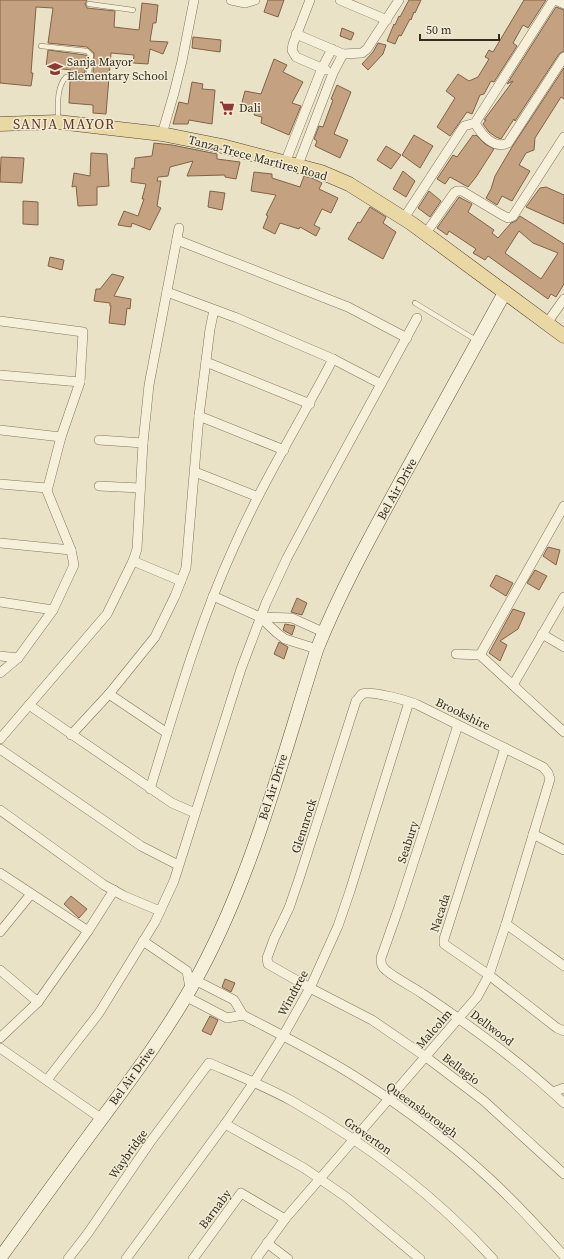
<svg xmlns="http://www.w3.org/2000/svg" width="564" height="1259" font-family="'Source Serif 4',serif">
	<rect width="100%" height="100%" fill="#eae2c7"/>
	<g fill="#c4a281" stroke="#816246" fill-rule="evenodd">
		<polygon points="0,0 87,0 85,4 87,8 115,11 114,27 139,30 142,3 158,5 156,23 153,23 150,41 168,42 163,54 150,49 148,64 133,63 134,55 111,53 106,114 93,113 93,105 69,103 70,81 86,81 89,79 93,73 94,53 87,47 48,43 53,8 36,7 31,73 33,73 31,86 0,83"/>
		<polygon points="268,0 284,0 278,17 264,12"/>
		<polygon points="409,0 421,0 415,13 414,12 411,20 410,19 401,36 399,35 395,44 387,41 394,24 395,25 399,16 400,17"/>
		<polygon points="524,0 546,0 528,28 523,25 513,43 517,46 494,82 491,81 484,94 480,95 472,114 467,112 450,136 437,127 455,98 446,91 458,74 469,81 478,77 489,59 485,57 489,50 493,52"/>
		<polygon points="556,7 564,10 564,51 559,54 515,121 514,119 501,139 496,137 489,132 483,124 486,120 484,120 513,81 507,84"/>
		<polygon points="342,28 354,33 351,40 340,36"/>
		<polygon points="193,37 221,40 220,52 192,48"/>
		<polygon points="378,43 386,45 383,54 368,70 362,64 373,52"/>
		<polygon points="48,50 85,55 87,56 85,72 84,73 71,73 71,70 46,67"/>
		<polygon points="274,59 287,65 283,72 303,82 292,103 301,106 289,135 261,123 262,117 254,115 256,110 242,102 245,91 261,94"/>
		<polygon points="564,68 564,99 561,97 535,138 534,150 526,153 519,165 530,171 512,201 502,196 497,205 486,198 491,189 495,176 512,147"/>
		<polygon points="192,82 203,84 202,89 215,90 212,124 189,120 188,124 173,124 179,102 188,104"/>
		<polygon points="337,85 351,92 334,134 348,140 340,158 315,146 317,141 314,139 319,126 323,127 333,100 331,99"/>
		<polygon points="414,135 433,146 420,168 402,155"/>
		<polygon points="473,135 475,136 476,135 485,144 494,149 476,177 468,187 450,177 445,184 437,179 453,155 457,157"/>
		<polygon points="154,143 172,145 217,154 217,159 240,162 236,179 225,177 225,175 187,176 193,161 170,167 168,176 158,177 157,181 161,181 157,206 161,208 150,230 132,223 131,227 118,225 124,211 138,216 144,199 142,199 146,184 131,182 132,168 134,169 135,158 152,156"/>
		<polygon points="386,146 401,155 391,169 377,160"/>
		<polygon points="91,153 107,154 109,186 97,187 97,205 78,206 76,186 72,187 74,173 90,176"/>
		<polygon points="1,157 24,158 22,183 0,182"/>
		<polygon points="403,171 415,181 406,197 393,189"/>
		<polygon points="254,172 272,174 272,178 300,187 304,176 312,178 322,183 319,189 338,198 331,213 322,209 314,225 320,228 316,236 300,227 299,229 280,223 275,234 263,228 268,216 266,215 276,195 251,191"/>
		<polygon points="546,187 564,195 564,224 526,207 540,188"/>
		<polygon points="210,191 225,193 222,210 208,207"/>
		<polygon points="429,191 441,201 430,217 418,208"/>
		<path d="M459,197l13,7 -4,8 26,18 -2,3 6,5 13,-15 5,-2 4,-5 44,28v40l-8,13 -5,-3 -3,5 -60,-43 -3,4 -12,-7 3,-4 -27,-18 -2,4 -10,-7zM519,231l14,12 25,10 -17,26 -36,-26z"/>
		<polygon points="23,201 38,202 38,225 23,224"/>
		<polygon points="370,207 386,217 383,223 396,232 383,259 348,239 358,222 360,223"/>
		<polygon points="50,257 64,260 62,270 48,266"/>
		<polygon points="112,274 124,277 114,296 131,299 130,309 127,308 125,325 109,323 111,306 110,306 110,303 94,301 96,289 100,289"/>
		<polygon points="548,547 560,550 556,565 543,556"/>
		<polygon points="535,570 547,576 539,590 527,583"/>
		<polygon points="496,575 513,583 506,596 490,586"/>
		<polygon points="297,598 307,603 302,615 291,612"/>
		<polygon points="513,609 525,613 518,629 500,641 507,645 500,661 489,653"/>
		<polygon points="285,624 295,626 292,635 283,630"/>
		<polygon points="279,642 288,647 284,659 274,654"/>
		<polygon points="71,896 87,909 79,918 64,904"/>
		<polygon points="225,979 235,983 231,992 222,987"/>
		<polygon points="210,1016 218,1020 211,1035 202,1031"/>
	</g>
	<g fill="none" stroke-linecap="round" stroke-linejoin="round">
		<g stroke="#84755e" stroke-width="5.5">
			<g id="lane">
				<polyline points="89,4 133,10"/>
				<path d="M41,46l46,5 4,4 -2,18 -3,4h-20c-10,10 -8,31 -8,44"/>
				<polyline points="415,303 476,340"/>
			</g>
		</g>
		<g stroke="#84755e" stroke-width="10">
			<g id="street">
				<polyline points="231,0 245,3 255,0"/>
				<polyline points="310,0 293,44 292,50 296,57 326,70"/>
				<polyline points="340,0 387,20"/>
				<polyline points="296,34 343,54 362,53 367,49 399,0"/>
				<path d="M475,123c6,11 19,27 33,20l56,-86"/>
				<polyline points="162,134 174,93 182,61 194,0"/>
				<polyline points="285,163 322,68 332,49"/>
				<polyline points="298,165 333,73 343,54"/>
				<polyline points="404,218 464,126 475,123 552,2 555,0 564,4"/>
				<polyline points="426,233 454,193 457,191 462,191 502,215 508,218 513,216 564,137"/>
				<polyline points="177,240 348,307 407,338"/>
				<polyline points="167,292 237,318 333,359 381,384"/>
				<polyline points="0,321 83,332 80,382 61,437 47,491 71,550 74,565 53,610 18,658 0,673"/>
				<polyline points="547,323 564,299"/>
				<polyline points="206,362 310,404"/>
				<polyline points="0,375 80,382"/>
				<polyline points="199,416 284,450"/>
				<polyline points="0,430 61,437"/>
				<polyline points="99,440 143,443"/>
				<polyline points="195,472 258,497"/>
				<polyline points="0,484 47,488"/>
				<polyline points="99,486 140,488"/>
				<polyline points="0,543 71,550"/>
				<polyline points="133,561 181,581"/>
				<polyline points="213,596 260,617 277,633 285,639 317,649"/>
				<polyline points="0,602 53,610"/>
				<polyline points="260,617 292,618 323,632"/>
				<polyline points="542,634 564,647"/>
				<polyline points="456,654 480,655 564,732"/>
				<polyline points="480,655 564,506"/>
				<polyline points="0,656 18,658"/>
				<polyline points="513,685 564,597"/>
				<polyline points="109,694 167,733"/>
				<polyline points="29,705 172,803 195,813"/>
				<path d="M458,725l-59,182 -18,51c0,3 0,7 2,9 4,7 32,21 40,27 49,33 98,68 141,109"/>
				<polyline points="71,735 109,694 155,637 175,596 186,568 199,416 210,329 214,310"/>
				<polyline points="0,739 107,614 133,561 137,549 143,443 149,385 179,228"/>
				<polyline points="505,748 444,939 444,944 489,975 557,1028 564,1031"/>
				<polyline points="0,749 141,846 178,865"/>
				<path d="M150,789c25,-81 48,-163 83,-240 29,-66 67,-127 100,-190"/>
				<polyline points="0,810 104,885 124,896 160,911"/>
				<polyline points="533,834 564,850"/>
				<polyline points="0,873 88,931 114,890"/>
				<polyline points="506,924 564,966"/>
				<polyline points="0,932 31,894"/>
				<polyline points="143,941 187,971 190,988"/>
				<polyline points="0,970 38,1002 88,931"/>
				<polyline points="195,980 234,1000 243,1015"/>
				<polyline points="185,996 227,1018 243,1015"/>
				<path d="M243,1015c40,21 81,41 119,66 45,29 89,62 128,98 26,24 50,50 74,77"/>
				<polyline points="0,1038 38,1002"/>
				<polyline points="0,1048 102,1119"/>
				<polyline points="47,1080 99,1013 155,922 174,881 241,669 266,603 287,558 320,496 417,318"/>
				<polyline points="553,1092 564,1088"/>
				<polyline points="225,1124 304,1168 346,1197 420,1259"/>
				<polyline points="267,1243 288,1259"/>
				<path d="M68,1259l20,-26 63,-92 58,-78c28,12 56,23 83,38 73,42 144,95 201,158"/>
				<polyline points="126,1259 225,1124 254,1082 283,1036 310,988 338,926 350,891 409,702"/>
				<polyline points="193,1259 241,1193 285,1219"/>
				<path d="M256,1259l29,-40 192,-222 12,-22 17,-51 44,-145 -2,-6 -5,-6 -125,-62c-9,-4 -47,-15 -56,-11 -2,2 -4,5 -6,7l-56,175 -11,32 -15,31 -7,19 1,6 42,24 62,32 54,37 58,44 80,73"/>
			</g>
		</g>
		<g stroke="#665641" stroke-width="14">
			<path id="secondary" d="M0,1258c34,-47 68,-94 103,-141 35,-47 70,-95 98,-147 53,-100 82,-214 116,-321 24,-60 56,-117 87,-174 34,-61 67,-122 101,-183"/>
		</g>
		<g stroke="#524332" stroke-width="15">
			<polyline id="primary" points="0,124 58,122 162,134 222,146 321,172 349,184 411,223 564,336"/>
		</g>
		<use href="#lane" stroke="#f6efda" stroke-width="4.5"/>
		<use href="#street" stroke="#f6efda" stroke-width="9"/>
		<use href="#secondary" stroke="#f6efda" stroke-width="13"/>
		<use href="#primary" stroke="#e9d8a3" stroke-width="14"/>
	</g>
	<defs>
		<g id="school-bare" transform="scale(1.2)"><path d="M0-5L7-2L0 1L-7-2ZM-4 1L0 2.5L4 1V4Q0 6-4 4Z" fill="#8d3a34" stroke="#f2ecd6" stroke-width="2.5" paint-order="stroke"/></g>
		<g id="supermarket-bare" transform="scale(1.2)"><path d="M-6-5.5h2.5l.6 2H6L4.5 2H-2.5L-4.4-4H-6ZM-1.5 3.2a1.3 1.3 0 1 0 .1 0ZM3 3.2a1.3 1.3 0 1 0 .1 0Z" fill="#8d3a34" stroke="#f2ecd6" stroke-width="2.5" paint-order="stroke"/></g>
	</defs>
	<g fill-rule="evenodd">
		<use href="#school-bare" x="55" y="69"/>
		<use href="#supermarket-bare" x="227" y="108"/>
	</g>
	<g text-anchor="middle" dominant-baseline="central" stroke-width="3" stroke-linejoin="round" paint-order="stroke">
		<g font-size="12" fill="#362c20" stroke="#f2ecd6" text-anchor="start">
			<text x="67" y="62">Sanja Mayor<tspan x="67" dy="14">Elementary School</tspan></text>
			<text x="239" y="108">Dali</text>
		</g>
		<g font-size="12" fill="#362c20" stroke="#f2ecd6">
			<text transform="translate(258 158) rotate(15)">Tanza-Trece Martires Road</text>
			<text transform="translate(397 489) rotate(-61)">Bel Air Drive</text>
			<text transform="translate(463 714) rotate(26)">Brookshire</text>
			<text transform="translate(273 787) rotate(-72)">Bel Air Drive</text>
			<text transform="translate(304 826) rotate(-72)">Glennrock</text>
			<text transform="translate(408 842) rotate(-72)">Seabury</text>
			<text transform="translate(440 913) rotate(-72)">Nacada</text>
			<text transform="translate(293 993) rotate(-62)">Windtree</text>
			<text transform="translate(492 1028) rotate(37)">Dellwood</text>
			<text transform="translate(434 1029) rotate(-49)">Malcolm</text>
			<text transform="translate(461 1069) rotate(37)">Bellagio</text>
			<text transform="translate(132 1076) rotate(-54)">Bel Air Drive</text>
			<text transform="translate(422 1110) rotate(36)">Queensborough</text>
			<text transform="translate(368 1136) rotate(35)">Groverton</text>
			<text transform="translate(128 1154) rotate(-55)">Waybridge</text>
			<text transform="translate(215 1209) rotate(-53)">Barnaby</text>
		</g>
		<g font-size="14" letter-spacing="1" fill="#5e3424" stroke="#f2ecd6">
			<text x="64" y="124">SANJA MAYOR</text>
		</g>
	</g>
	<path d="M420 34v6h79v-6" fill="none" stroke="#362c20" stroke-width="2"/>
	<text x="426" y="34" font-size="12" fill="#362c20" stroke="#f2ecd6" stroke-width="3" paint-order="stroke">50 m</text>
</svg>
